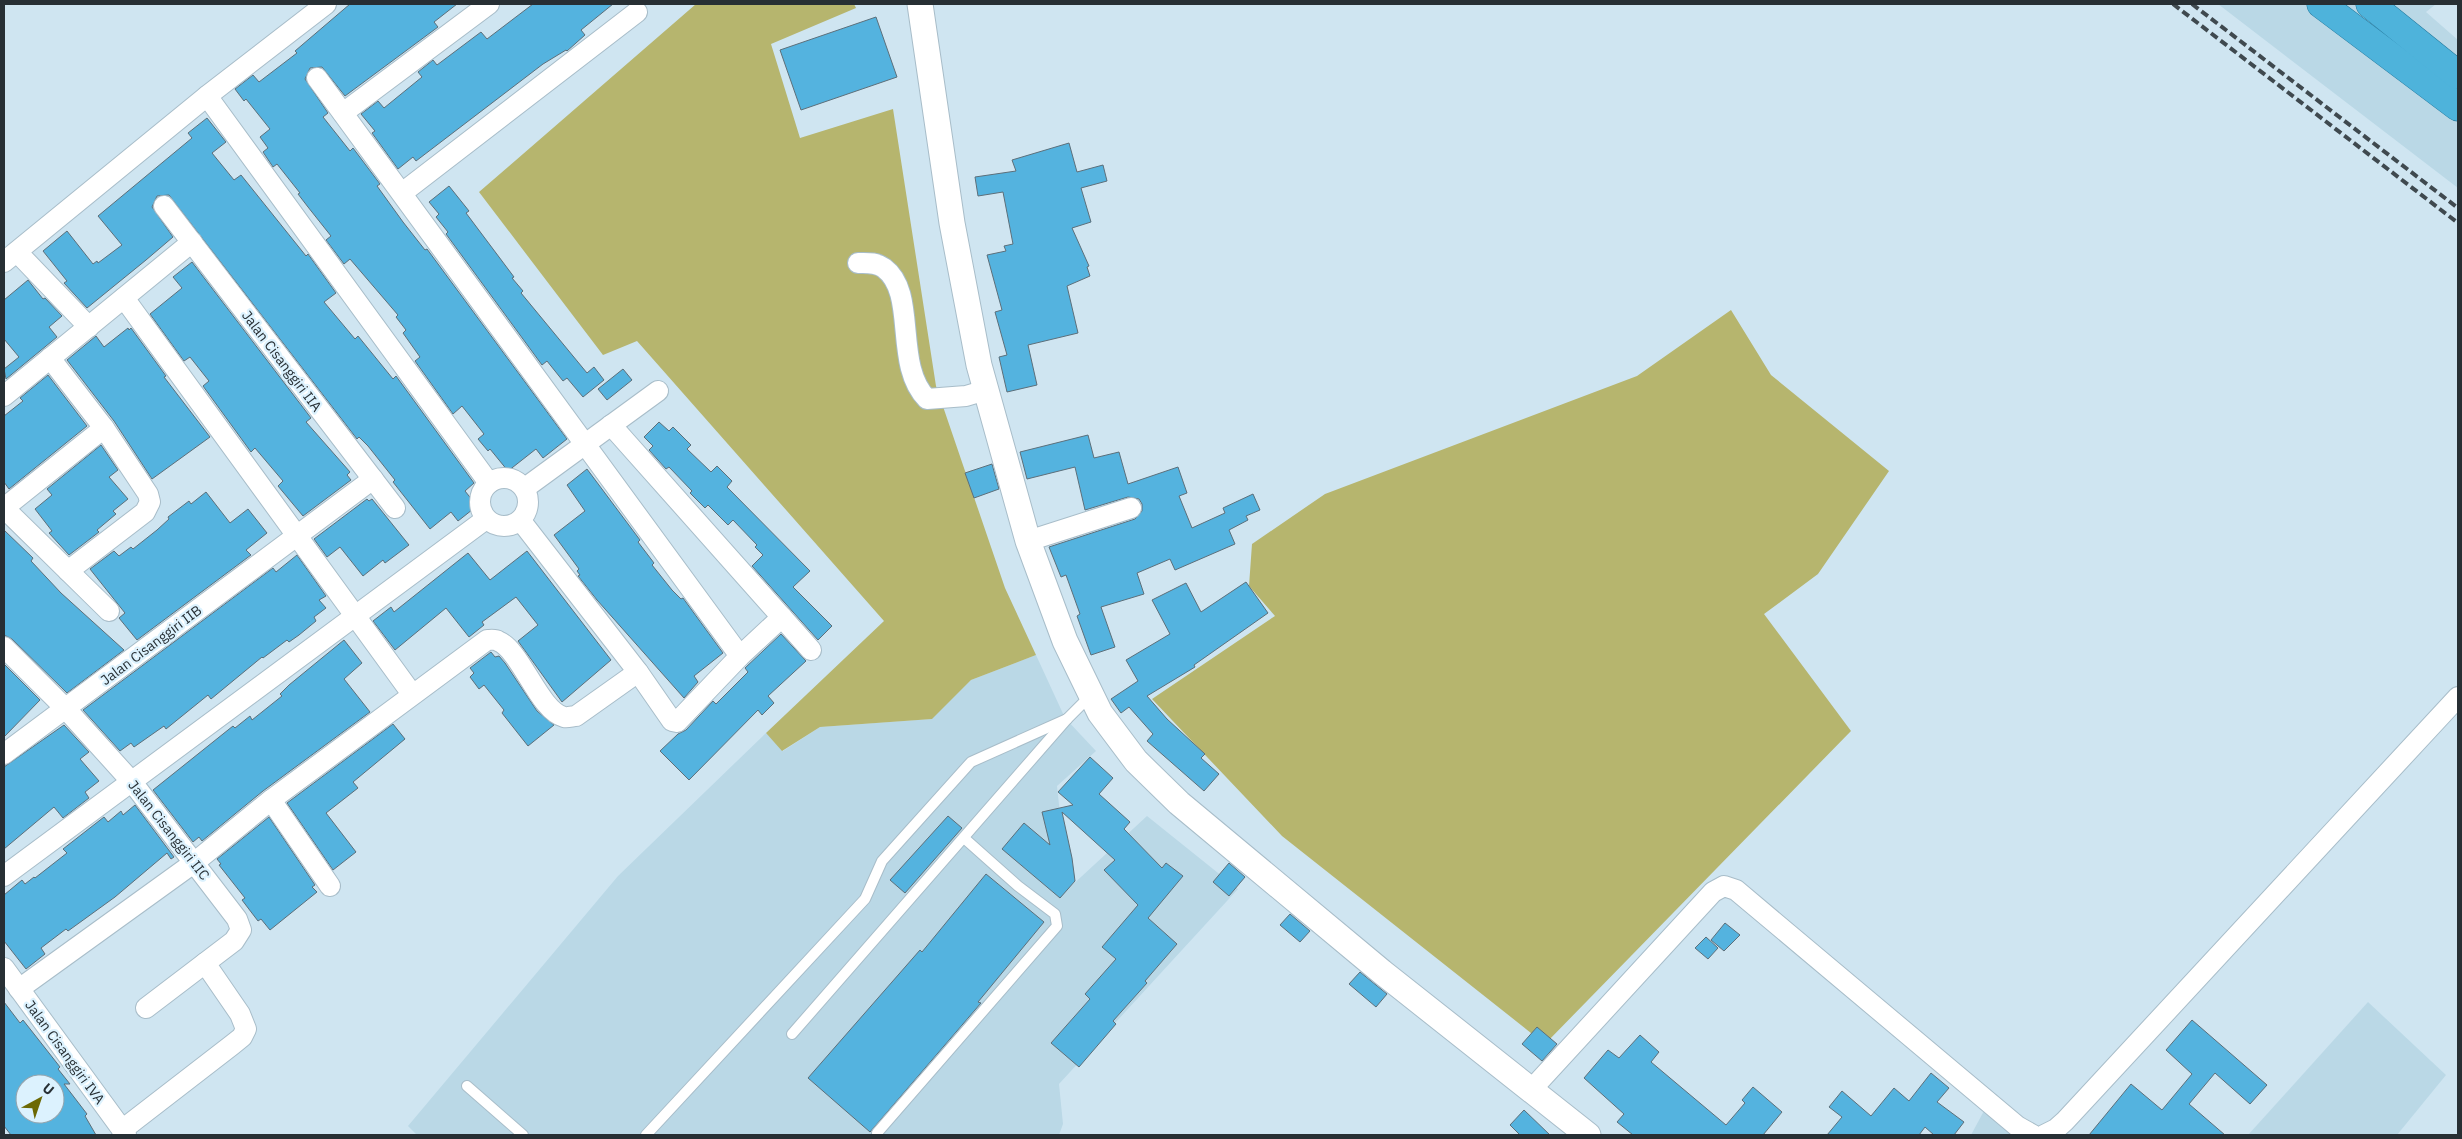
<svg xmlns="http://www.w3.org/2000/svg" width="2462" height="1139" font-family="'IBM Plex Sans',sans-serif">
	<rect width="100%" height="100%" fill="#cfe5f1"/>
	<g fill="#bad8e6">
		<polygon points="2218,4 2436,4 2426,12 2458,40 2458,188"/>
		<polygon points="1036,655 1065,718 1096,751 1057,786 1068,889 1147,816 1238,889 1059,1084 1063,1124 1059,1135 417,1135 408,1126 618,876 766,733 783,751 820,727 931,719 971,680"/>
		<polygon points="2368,1002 2446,1075 2397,1135 2248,1135"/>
		<polygon points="1985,1109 2017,1135 1971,1135"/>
	</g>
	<g fill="#b6b56e">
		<polygon points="696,4 854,4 856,8 771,44 800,138 893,109 936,386 1005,588 1036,655 971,680 932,719 820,727 782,751 766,733 884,621 637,341 603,355 479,192"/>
		<polygon points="1731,310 1771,375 1889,471 1818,574 1764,614 1851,731 1545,1044 1282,836 1152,699 1275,616 1249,586 1252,544 1325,494 1637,376"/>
	</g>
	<g fill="#54b3df" stroke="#5c6f7a" fill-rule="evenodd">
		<polygon points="350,4 457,4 434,22 438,27 345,96 322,67 310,68 305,79 328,113 323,117 350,151 353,148 380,184 377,186 403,222 425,250 427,249 567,439 543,458 536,449 508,471 490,449 488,451 478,439 484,434 462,406 453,414 415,361 420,357 403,333 406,330 396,317 398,315 350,259 344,264 326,240 331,236 308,207 298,194 300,193 277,164 273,167 263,152 268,148 260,137 270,129 246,99 244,101 235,89 253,75 259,82 297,53 295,51"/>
		<polygon points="533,4 613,4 581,30 585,35 567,51 566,50 543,64 416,161 413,157 398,169 372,133 375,131 361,114 378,101 384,108 422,77 418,72 433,60 437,65 481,32 487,39"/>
		<polygon points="876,17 897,77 801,110 780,50"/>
		<polygon points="207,118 226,142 212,153 234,180 241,175 306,256 308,254 336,293 324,302 355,339 358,336 393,379 396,376 474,483 465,491 477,506 458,521 451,512 430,529 393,482 395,480 368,446 359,437 357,439 169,195 157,196 152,207 173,237 146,260 87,308 64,283 67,281 43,251 67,231 93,264 97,261 98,263 122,245 98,216 192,138 188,133"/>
		<polygon points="1069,143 1077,172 1103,165 1107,181 1081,188 1091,222 1072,228 1089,266 1087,267 1090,276 1067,286 1078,333 1028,345 1037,385 1007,392 999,357 1007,355 995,312 1002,310 987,255 1006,251 1004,246 1013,244 1003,192 978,196 975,177 1016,171 1012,160"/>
		<polygon points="449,186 469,211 466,213 514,277 512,278 523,291 521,293 587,373 594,367 604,380 583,397 567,378 563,381 547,361 542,365 446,234 448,232 436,217 439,214 429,202"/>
		<polygon points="192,262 311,418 306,422 350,472 347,475 351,480 303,516 278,486 283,481 255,448 251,452 203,386 209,381 190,357 184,361 150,314 182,288 173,277"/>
		<polygon points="28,280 43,299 45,298 62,316 49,327 57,337 6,379 4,369 19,357 4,339 4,300"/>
		<polygon points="128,328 129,330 131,328 166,376 164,377 210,437 152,479 114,421 67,360 96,336 104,347"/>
		<polygon points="623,369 632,380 607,400 598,389"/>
		<polygon points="48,375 87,426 9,489 4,482 4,416 23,401 20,398"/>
		<polygon points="659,422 669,431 673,427 691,445 687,449 711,472 717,466 732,481 727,487 810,571 793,587 832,626 818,640 752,566 763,555 755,547 757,545 733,520 728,525 708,505 705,508 690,493 692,491 669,467 666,469 649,450 653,446 644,437"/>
		<polygon points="1088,435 1094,458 1119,452 1128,484 1178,467 1187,493 1179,496 1192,528 1225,513 1223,508 1253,494 1260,510 1246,516 1248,520 1229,530 1235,544 1175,570 1170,559 1137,573 1144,594 1101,607 1115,647 1091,655 1077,616 1080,614 1066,575 1061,577 1049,547 1135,519 1142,511 1142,504 1139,499 1128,497 1085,510 1075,467 1027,479 1020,452"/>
		<polygon points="101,445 118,470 109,477 128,499 113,511 116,514 97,530 99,532 69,555 49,533 52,531 35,509 52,495 47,489"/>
		<polygon points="992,464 999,489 974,498 965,473"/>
		<polygon points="587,469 640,540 638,542 654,563 652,565 672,590 681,599 683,598 723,653 694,676 698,682 684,698 597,600 578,576 580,575 577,571 579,569 554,535 585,511 567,485"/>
		<polygon points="206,492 230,523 248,509 267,533 246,550 251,555 137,640 119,618 125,613 90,569 114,551 119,556 131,547 133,549 157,530 169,519 168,517 189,501 191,504"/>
		<polygon points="367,499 369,501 372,499 409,545 385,563 383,560 363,576 340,547 327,557 314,539"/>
		<polygon points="4,530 33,558 31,561 61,593 124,650 67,693 12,639 4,635"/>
		<polygon points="527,551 611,660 562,702 518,641 538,625 516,597 482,622 484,625 469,637 446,608 395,650 373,621 391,607 394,612 468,553 490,580"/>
		<polygon points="297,555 326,596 319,600 326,608 314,617 316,621 299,635 289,642 287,640 263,658 262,657 211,699 208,695 166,729 164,726 134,747 131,743 120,751 83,710 273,568 276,572"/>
		<polygon points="1246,582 1268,613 1194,665 1195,667 1147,696 1167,719 1205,754 1201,758 1219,774 1204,791 1147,741 1153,734 1129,707 1121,713 1111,699 1138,681 1126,660 1170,634 1152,600 1186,583 1201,612"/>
		<polygon points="781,634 806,661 768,696 774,703 762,715 758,710 689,780 660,751 678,734 686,730 713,701 716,704 748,672 745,668"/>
		<polygon points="344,640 362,663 344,679 370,712 263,791 202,841 199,837 193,842 153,790 233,726 235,728 250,716 252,720 282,696 280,694 289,685"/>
		<polygon points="491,652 495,657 499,656 505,663 537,711 554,725 528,746 502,713 504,710 484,685 479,689 470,677 474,673 470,668"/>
		<polygon points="4,664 40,700 4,737"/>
		<polygon points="393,724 405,739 353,782 358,788 326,813 356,852 333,870 287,803"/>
		<polygon points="64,725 89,752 80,759 99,781 85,792 89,798 63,818 54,807 4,849 4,767"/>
		<polygon points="1090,757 1113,778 1099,794 1130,822 1124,829 1162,868 1166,863 1183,876 1148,918 1177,944 1145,981 1147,983 1113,1021 1116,1024 1079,1067 1051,1043 1090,999 1085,994 1116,959 1102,947 1138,905 1104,870 1115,860 1062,812 1072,858 1075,881 1060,898 1002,849 1024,823 1050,845 1042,812 1073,805 1058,792"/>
		<polygon points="135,805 174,857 171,859 167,853 115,897 68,931 66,929 41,948 45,954 26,969 4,941 4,895 22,880 25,884 34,877 35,878 67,853 63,849 104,817 108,822 121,811 123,815"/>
		<polygon points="948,816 962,828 905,893 890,880"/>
		<polygon points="269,817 315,885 312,887 317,892 270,930 261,919 258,921 242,900 245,898 219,865 221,864 217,859"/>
		<polygon points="1229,863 1245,877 1229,896 1213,882"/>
		<polygon points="986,874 1044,922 978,1002 981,1003 870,1132 808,1078 920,950 922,952"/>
		<polygon points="1290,914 1310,931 1300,942 1280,925"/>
		<polygon points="1725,923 1740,935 1724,951 1711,940"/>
		<polygon points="1706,937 1718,948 1708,959 1695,948"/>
		<polygon points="1360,972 1387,994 1376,1007 1349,984"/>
		<path d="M4,1002l16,21 3,-3 37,47 -2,2 12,15h-6l23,30 -2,2 11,19h-85l-7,-9zM25,1084h30v30h-30z"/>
		<polygon points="2192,1020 2267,1085 2250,1104 2215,1073 2189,1104 2225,1135 2089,1135 2131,1084 2162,1110 2192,1074 2166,1050"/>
		<polygon points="1537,1027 1557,1044 1542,1061 1522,1044"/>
		<polygon points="1640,1035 1659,1052 1651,1062 1726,1125 1745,1103 1742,1100 1753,1087 1782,1112 1763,1135 1633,1135 1617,1122 1624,1114 1584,1078 1608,1050 1619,1058"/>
		<polygon points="1931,1073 1949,1088 1937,1102 1964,1122 1954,1135 1934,1135 1925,1127 1919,1135 1827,1135 1842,1117 1829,1107 1842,1091 1871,1116 1894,1088 1909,1101"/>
		<polygon points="1524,1110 1550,1135 1520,1135 1510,1125"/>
	</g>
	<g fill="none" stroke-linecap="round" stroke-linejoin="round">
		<g stroke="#a8bdc9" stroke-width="12">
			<g id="service">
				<polyline points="792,1034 1067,719 1090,696"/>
				<polyline points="467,1086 523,1135"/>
				<polyline points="877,1133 1057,926 1055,914 1018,886 964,838"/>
				<polyline points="646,1135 865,899 882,861 971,762 1067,719"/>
			</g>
		</g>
		<g stroke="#a8bdc9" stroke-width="22">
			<g id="minor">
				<polyline points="317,78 740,656"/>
				<polyline points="207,96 489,483"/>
				<polyline points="343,113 489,4"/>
				<polyline points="402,193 637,12"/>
				<polyline points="164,206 395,508"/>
				<polyline points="17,252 89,327"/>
				<polyline points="4,262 207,96 326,4"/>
				<path d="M858,263c9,0 18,-1 26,5 34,25 9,97 43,131l39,-3 20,-6"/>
				<polyline points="124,298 412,694"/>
				<polyline points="50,358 104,428 148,494 150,502 145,512 68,571"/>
				<polyline points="4,396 192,242"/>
				<polyline points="611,425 811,650"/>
				<circle cx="504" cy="502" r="24"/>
				<polyline points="525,488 658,391"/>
				<polyline points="4,508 109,611"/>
				<polyline points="4,508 104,428"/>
				<polyline points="521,521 638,672 672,721 677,722 740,656 782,617"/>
				<polyline points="1028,541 1131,508"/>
				<polyline points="4,647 66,709 132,782 237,919 241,930 234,941 146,1008"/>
				<polyline points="4,754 373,479"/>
				<polyline points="271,800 330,886"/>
				<polyline points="4,876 486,519"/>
				<polyline points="4,968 126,1135"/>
				<path d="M19,989l176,-127 76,-62 216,-160c3,0 8,-1 11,1 23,9 41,70 66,76 4,1 8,-1 12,-1l62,-44"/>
				<polyline points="1531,1090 1713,892 1724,886 1736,890 2017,1126 2033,1135"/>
				<polyline points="122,1130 232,1045 242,1037 246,1029 240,1014 205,963"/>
				<polyline points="2044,1135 2056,1129 2065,1121 2458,697"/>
			</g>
		</g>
		<g stroke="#a8bdc9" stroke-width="27">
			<polyline id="tertiary" points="920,4 952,223 979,365 1028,541 1065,641 1100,713 1136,761 1179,803 1382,972 1588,1135"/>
		</g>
		<g stroke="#24789b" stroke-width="29">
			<g id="trunk">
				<polyline points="2321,4 2458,107"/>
				<polyline points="2370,4 2458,75"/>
			</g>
		</g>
		<use href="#service" stroke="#fff" stroke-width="10"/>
		<use href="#minor" stroke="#fff" stroke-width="20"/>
		<use href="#tertiary" stroke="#fff" stroke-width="25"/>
		<use href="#trunk" stroke="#4eb3db" stroke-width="28"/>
		<g stroke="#3f494f" stroke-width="4" stroke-dasharray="8 4" stroke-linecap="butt">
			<polyline points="2173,4 2458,223"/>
			<polyline points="2192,4 2458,208"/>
		</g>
	</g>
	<g text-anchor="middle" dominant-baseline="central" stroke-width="4.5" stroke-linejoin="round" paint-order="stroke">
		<g font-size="14" fill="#272f34" stroke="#dcf2fe">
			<text transform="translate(282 361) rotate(53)">Jalan Cisanggiri IIA</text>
			<text transform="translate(151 645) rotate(-37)">Jalan Cisanggiri IIB</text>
			<text transform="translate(169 830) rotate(52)">Jalan Cisanggiri IIC</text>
			<text transform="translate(65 1052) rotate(54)">Jalan Cisanggiri IVA</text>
		</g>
	</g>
	<rect width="2462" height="1139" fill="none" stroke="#272f34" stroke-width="10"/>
	<g transform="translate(40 1099) rotate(40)"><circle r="24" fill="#dcf2fe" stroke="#94a4ad"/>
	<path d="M0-4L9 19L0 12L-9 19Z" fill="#6c6904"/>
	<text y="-8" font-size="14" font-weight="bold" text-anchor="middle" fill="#272f34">U</text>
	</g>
</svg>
